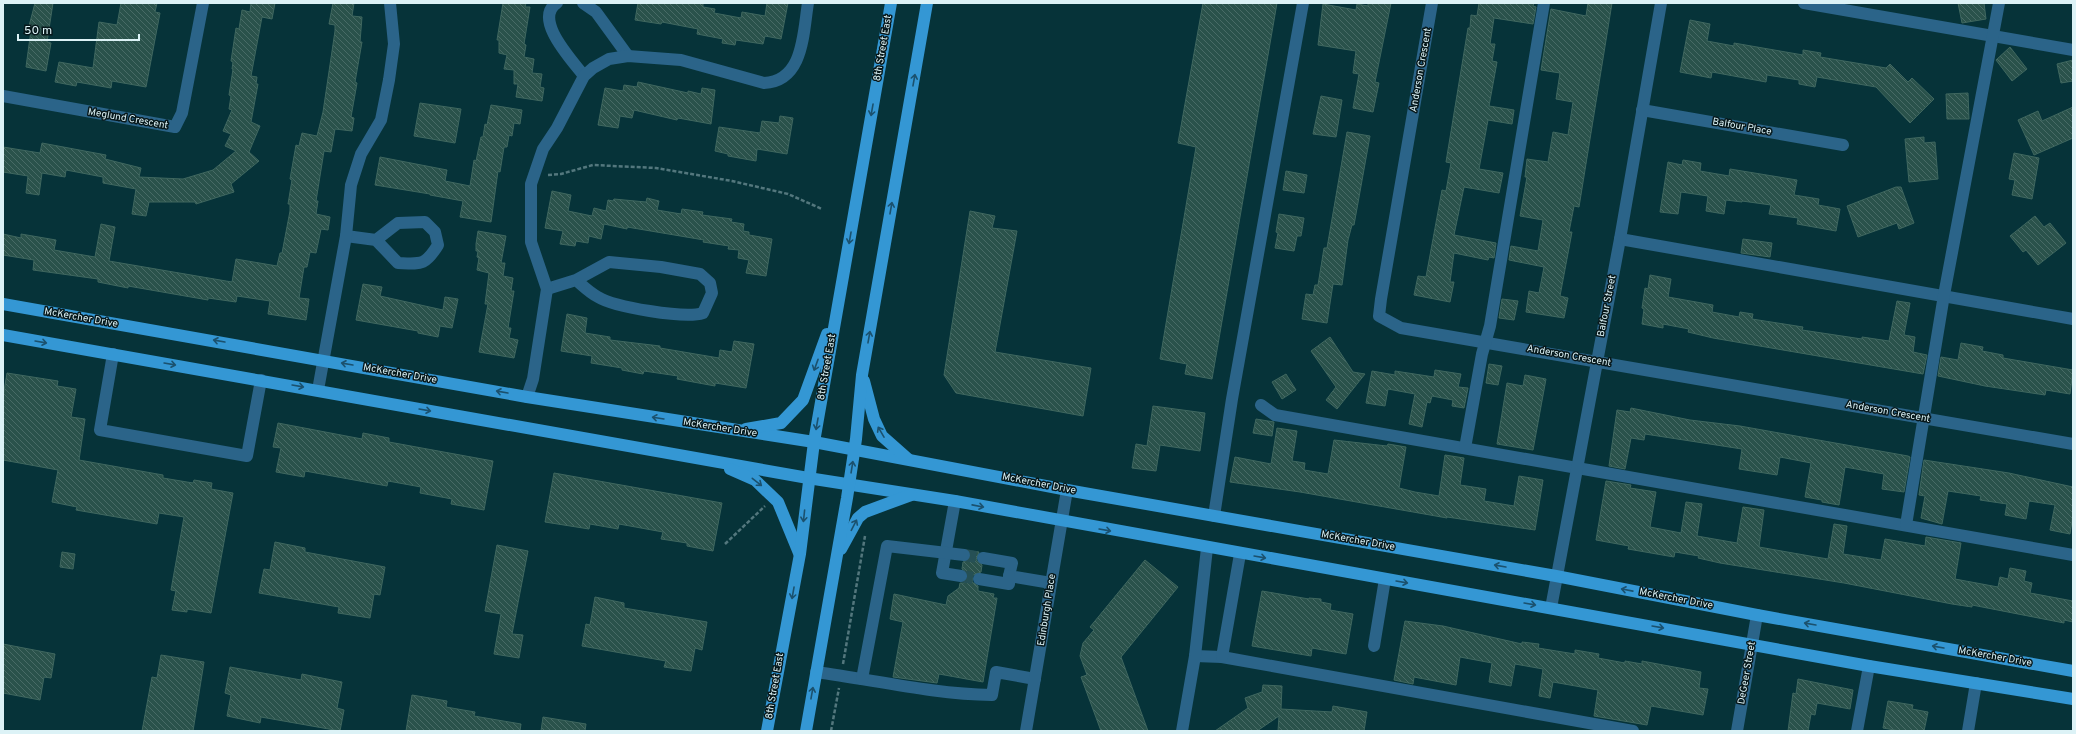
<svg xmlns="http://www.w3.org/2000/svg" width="2076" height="734" font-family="Overpass,sans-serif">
	<defs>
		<pattern id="building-back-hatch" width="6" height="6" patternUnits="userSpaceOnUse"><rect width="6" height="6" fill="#2a524b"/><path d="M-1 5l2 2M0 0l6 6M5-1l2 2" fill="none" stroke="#486b66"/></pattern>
	</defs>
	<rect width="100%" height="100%" fill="#063339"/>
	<g fill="url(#building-back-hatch)" stroke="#3f675f">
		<polygon points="35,3 53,3 47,42 51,43 46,71 26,67 31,30 28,30"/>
		<polygon points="121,3 157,3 155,12 160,13 146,87 112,81 111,88 77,82 76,86 55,82 59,62 93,68 99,22 117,25"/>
		<polygon points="251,3 275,3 272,19 262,17 251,76 257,77 256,84 258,84 251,122 260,126 249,152 259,161 231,184 234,192 196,204 195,202 149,202 146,216 132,214 136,189 103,183 103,177 66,170 65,177 42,173 39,195 26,193 28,176 3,172 3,147 40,153 42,143 106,155 105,159 141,168 139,177 183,179 213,170 236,151 225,146 231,134 223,131 232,110 229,109 231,96 229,95 233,69 232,69 233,62 231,61 236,28 239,29 242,10 250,12"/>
		<polygon points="333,3 354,3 352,16 362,17 360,42 362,42 355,82 357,83 351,117 354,118 352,131 335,129 331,152 324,151 316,201 318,201 316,214 330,217 328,230 321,229 316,253 310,252 307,267 304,267 299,298 309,299 306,320 268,314 270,301 237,296 236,302 208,298 208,300 128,286 128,288 98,282 98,279 33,270 34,260 3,255 3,234 21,238 21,234 56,240 54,250 95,257 101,224 115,227 109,261 232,282 236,259 277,266 280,253 282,253 290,211 290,204 288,204 292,180 290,179 296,145 299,146 302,133 317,136 323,112 335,31 335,25 329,24"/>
		<polygon points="503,3 526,3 525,7 530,7 524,44 526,45 524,57 534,59 532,73 542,74 540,87 544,88 542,101 516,97 518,84 514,84 514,70 504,69 507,55 499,53 499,40 497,40"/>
		<polygon points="638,3 703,3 703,7 715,9 714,13 741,18 742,12 765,16 767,3 788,3 781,39 765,36 763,44 736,40 735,45 722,43 723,39 697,34 698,29 662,22 661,24 635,20"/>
		<polygon points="1203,3 1277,3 1212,379 1185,374 1187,364 1160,359 1196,147 1178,143"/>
		<polygon points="1368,3 1391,3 1375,82 1379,83 1373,112 1353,108 1359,74 1353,73 1356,51 1318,45 1323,4 1356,10 1357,4 1368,6"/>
		<polygon points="1479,3 1534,3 1533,6 1536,7 1533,24 1494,18 1490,44 1495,44 1492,61 1497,62 1489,106 1514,110 1512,124 1488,120 1479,169 1503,173 1499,193 1464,187 1454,235 1496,243 1494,258 1489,257 1488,260 1454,253 1450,282 1454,282 1450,302 1414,295 1418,276 1426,277 1442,190 1446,191 1451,163 1446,162 1468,28 1470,28 1471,15 1477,16"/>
		<polygon points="1588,3 1612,3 1579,207 1574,206 1569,232 1572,232 1560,296 1568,298 1564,318 1526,312 1529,291 1539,293 1544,267 1509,260 1511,246 1538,251 1543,220 1520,216 1527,177 1525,177 1527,159 1548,162 1553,132 1568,135 1573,102 1556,99 1560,73 1541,70 1551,9 1586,16"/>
		<polygon points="1958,3 1984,3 1986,19 1962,23"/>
		<polygon points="1690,20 1710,24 1707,41 1734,46 1734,43 1803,55 1803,50 1821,53 1820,57 1886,68 1890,64 1908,82 1912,78 1934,99 1910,123 1876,87 1817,77 1815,87 1799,84 1799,80 1767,75 1766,82 1712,72 1711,78 1680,72"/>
		<polygon points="2010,47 2027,69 2012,81 1996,60"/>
		<polygon points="2073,60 2073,81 2061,83 2057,64"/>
		<polygon points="638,82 688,93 688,91 701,94 702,88 715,90 711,124 678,118 677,120 634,110 632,118 620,116 618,128 598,125 605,88 623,91 624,85 637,87"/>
		<polygon points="1968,93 1969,119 1947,119 1946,94"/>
		<polygon points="1321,96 1342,100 1336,137 1313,134"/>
		<polygon points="420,103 461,109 455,143 414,136"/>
		<polygon points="491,105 522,110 520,124 514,123 512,136 509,135 507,147 504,147 500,172 498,171 491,222 460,217 463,201 430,195 430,194 375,185 380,157 447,170 445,181 470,186 474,160 476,161 481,137 483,137 485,124 487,125"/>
		<polygon points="2073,107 2073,138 2034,155 2018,120 2038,111 2042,121"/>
		<polygon points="780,116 793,118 787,154 757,149 756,161 728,156 728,154 715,151 719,127 760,133 762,121 779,123"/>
		<polygon points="1347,132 1370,136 1354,225 1352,225 1348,240 1342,285 1333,284 1327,323 1302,319 1306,294 1313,295 1315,285 1318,285 1324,248 1327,248"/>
		<polygon points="1924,137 1924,143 1935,142 1938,179 1909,182 1905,139"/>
		<polygon points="2014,153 2039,158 2032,199 2012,195 2015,180 2009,179"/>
		<polygon points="1683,160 1701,163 1700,171 1729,176 1730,169 1797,180 1794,195 1819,199 1818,205 1840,209 1836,231 1797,224 1798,218 1769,214 1771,205 1742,201 1742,202 1726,200 1724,214 1706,211 1708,196 1681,192 1678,214 1660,212 1668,162 1682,165"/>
		<polygon points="1286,171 1307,175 1304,193 1283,190"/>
		<polygon points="1896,187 1901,187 1914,223 1899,229 1897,223 1858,237 1847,206"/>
		<polygon points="552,191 571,195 568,211 592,216 594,208 606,211 608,200 613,201 614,199 646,202 647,198 659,201 657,210 681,214 682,209 703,212 702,215 732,219 731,222 744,224 743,231 749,232 749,235 772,239 766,276 746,273 749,260 738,258 739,250 728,249 729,246 703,242 704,240 627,227 627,229 604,224 601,239 589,236 588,243 576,241 575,246 560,244 563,231 545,228"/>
		<polygon points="970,211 995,216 992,228 1017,231 995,352 1091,368 1083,416 956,393 944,375"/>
		<polygon points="1279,214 1304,218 1301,236 1297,236 1294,251 1275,248 1278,233 1276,232"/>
		<polygon points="2035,216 2044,227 2050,223 2066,243 2038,265 2026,250 2023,252 2010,236"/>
		<polygon points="478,231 506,236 501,263 505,263 503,276 513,278 511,291 514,291 508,328 511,328 509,338 518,340 514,358 479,352 488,304 485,304 489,273 477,270 479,258 477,257 478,251 476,251 476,244"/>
		<polygon points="1743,239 1772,243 1770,257 1741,253"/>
		<polygon points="1650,275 1671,279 1668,297 1713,305 1712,312 1739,317 1740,312 1753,314 1752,319 1803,327 1802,330 1862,339 1862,337 1889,341 1897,301 1910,303 1904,335 1915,337 1913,352 1927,355 1923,374 1713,338 1688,332 1689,329 1663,324 1663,328 1642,324 1644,309 1642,308 1645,288 1648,289"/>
		<polygon points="363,284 382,287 380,296 443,310 445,297 458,299 452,328 440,326 438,337 418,333 418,331 356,320"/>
		<polygon points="1502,299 1518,301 1514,320 1499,318"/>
		<polygon points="567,314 587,318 585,333 610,337 610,340 660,346 660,348 719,358 720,350 732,352 734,341 754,344 746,388 715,383 715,386 677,379 678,376 644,371 643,374 622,370 622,368 591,363 592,356 561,351"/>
		<polygon points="1330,337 1353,372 1365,374 1337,409 1326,400 1336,387 1311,351"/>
		<polygon points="1961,343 1983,347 1982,351 2003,355 2003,358 2073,370 2070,394 2046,390 2045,395 1985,386 1938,376 1941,357 1958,360"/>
		<polygon points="1489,364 1502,366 1498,385 1486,383"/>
		<polygon points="1435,370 1461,374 1458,387 1468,388 1464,408 1452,406 1453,400 1432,396 1430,403 1427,402 1422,427 1409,424 1415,394 1388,389 1385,406 1366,403 1372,371 1395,375 1395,371 1434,377"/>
		<polygon points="7,373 58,381 57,386 76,389 71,417 85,419 79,460 163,475 163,478 193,483 194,480 212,483 211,489 233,493 211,613 187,609 187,612 172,610 176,591 171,590 184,517 159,513 157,524 76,510 77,507 52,502 58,470 3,460 3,397"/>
		<polygon points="1286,374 1296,390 1282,399 1272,382"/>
		<polygon points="1525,375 1546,379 1533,450 1497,444 1507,383 1523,386"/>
		<polygon points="1153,406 1205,413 1200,451 1160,445 1156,471 1132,468 1136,444 1147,446"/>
		<polygon points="1631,408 1690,420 1740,426 1908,456 1910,457 1904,492 1882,489 1884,474 1845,467 1839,505 1822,502 1822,500 1805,497 1811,463 1780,457 1777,475 1739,469 1742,449 1645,434 1644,440 1631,438 1625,469 1609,466 1617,410 1630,412"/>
		<polygon points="1256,419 1274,422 1272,436 1253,433"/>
		<polygon points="278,423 362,439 363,433 389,438 389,442 493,461 484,510 451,504 452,499 420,493 421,487 388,481 387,486 305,471 304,477 276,472 281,448 273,447"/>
		<polygon points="1277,428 1297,431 1292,461 1305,463 1304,470 1328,474 1334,440 1387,446 1388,444 1406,447 1399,488 1415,492 1439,496 1445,455 1464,458 1460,485 1486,489 1484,501 1514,506 1519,476 1543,480 1535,530 1447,517 1447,518 1300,492 1230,482 1235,457 1271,464"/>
		<polygon points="1924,460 2009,473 2073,487 2073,514 2070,534 2050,530 2055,505 2029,501 2026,519 2005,515 2007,504 1980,500 1981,496 1948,491 1942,524 1921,518 1925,496 1919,495"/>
		<polygon points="554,473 722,503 713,551 687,546 687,543 661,539 663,532 619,524 618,529 590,524 589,529 545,522"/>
		<polygon points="1606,481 1631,485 1630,488 1656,492 1650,527 1681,533 1686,502 1702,504 1697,536 1737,543 1743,507 1764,510 1759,547 1810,556 1828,559 1834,524 1847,526 1843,554 1881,560 1885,539 1925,546 1926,537 1961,543 1955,579 1998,587 2000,577 2008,579 2010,568 2026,571 2024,581 2032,583 2030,593 2073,601 2073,622 2064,620 2064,623 1972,605 1972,607 1952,604 1844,583 1720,563 1698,558 1699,556 1675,552 1674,557 1628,549 1629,546 1596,540"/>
		<polygon points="275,542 305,548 305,552 385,567 380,595 374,594 370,618 338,613 339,607 259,593 264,569 270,570"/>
		<polygon points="497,545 528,551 512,634 523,635 519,658 494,654 501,614 485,611"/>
		<polygon points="970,551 979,552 976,560 982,565 981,572 973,575 972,582 978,586 978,591 994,594 993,598 997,598 983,682 939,674 937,683 893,677 903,622 890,619 894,594 946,605 948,596 959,588 960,583 964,583 968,578 968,573 962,569 963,562 970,559"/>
		<polygon points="62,552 75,554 73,569 60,567"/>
		<polygon points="1145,560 1178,587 1121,657 1148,731 1101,731 1081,677 1087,675 1080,656 1083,643 1094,630 1090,627"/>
		<polygon points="1262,591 1309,599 1309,598 1321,599 1321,602 1331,604 1330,610 1353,614 1346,654 1312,648 1311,656 1252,646"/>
		<polygon points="595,597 624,603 624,608 707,622 702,650 695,648 691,671 664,667 666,661 582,646 586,624 590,625"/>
		<polygon points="1405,621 1443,626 1522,644 1522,642 1539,644 1538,648 1575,654 1575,650 1599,654 1598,658 1625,663 1625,661 1642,664 1642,661 1701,672 1699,688 1708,689 1703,715 1651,706 1647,725 1594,716 1598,690 1553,682 1550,698 1539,696 1543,669 1515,664 1511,686 1489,682 1492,663 1460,657 1456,685 1414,677 1413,684 1394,680"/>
		<polygon points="3,644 55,654 51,678 44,677 40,700 3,693"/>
		<polygon points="161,655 204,662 193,731 142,731 152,677 157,678"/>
		<polygon points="230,667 301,680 302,674 342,682 337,708 344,710 340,731 261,717 260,723 227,716 231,695 225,693"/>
		<polygon points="1798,679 1853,690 1850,709 1817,703 1815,715 1811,714 1808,731 1788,731 1793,693 1796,694"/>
		<polygon points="1263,685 1282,686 1281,709 1332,712 1333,706 1367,712 1364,731 1278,731 1279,716 1257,731 1215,731 1248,708 1245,698 1262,692"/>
		<polygon points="412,695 447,701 446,707 475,712 474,716 521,724 520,731 406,731"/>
		<polygon points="1888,701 1913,705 1912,709 1928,712 1924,731 1900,731 1883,728"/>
		<polygon points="543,717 586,724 585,731 541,731"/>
	</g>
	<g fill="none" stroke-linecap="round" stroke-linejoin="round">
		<g stroke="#265055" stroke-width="12" stroke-dasharray="12 6" stroke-linecap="butt">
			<polyline points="964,555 983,558"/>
			<polyline points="961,576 979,579"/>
		</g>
		<g stroke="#53777d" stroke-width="2.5" stroke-dasharray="4 2" stroke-linecap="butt">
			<polyline points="548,175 561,174 593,165 656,168 732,181 788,194 822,209"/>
			<polyline points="725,544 765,506"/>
			<polyline points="843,664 865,536"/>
			<polyline points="831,731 839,688"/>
		</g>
		<g stroke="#2b6489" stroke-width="12">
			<path d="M557,3c-25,16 16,58 27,73"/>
			<polyline points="583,3 596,12 628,56"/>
			<polyline points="1432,3 1381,299 1379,316 1401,328 2073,444"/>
			<polyline points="1804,3 2073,50"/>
			<polyline points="3,96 175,127 182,113 203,3"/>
			<polyline points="1642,110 1843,145"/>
			<path d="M346,236l30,4 22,23c23,1 27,3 40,-18l-3,-13 -10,-10 -27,1 -22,17"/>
			<polyline points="1620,239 2073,319"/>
			<path d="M547,289l29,-9c7,6 14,13 22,17 16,10 87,22 105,16l9,-20 -2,-10 -10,-9 -39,-7 -52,-5 -33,18"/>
			<polyline points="113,354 100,430 247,456 261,380"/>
			<polyline points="318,390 346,236 351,185 361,154 381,120 389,80 394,44 390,3"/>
			<path d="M527,397l6,-18 14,-90 -16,-47v-58l12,-35 14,-21 27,-52 9,-8 16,-9 19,-3 53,4 83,23c40,-2 39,-50 44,-80"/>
			<polyline points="1261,405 1275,415 2073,555"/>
			<polyline points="1465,448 1482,354 1490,326 1544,3"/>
			<polyline points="955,501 942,573 961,576"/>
			<polyline points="1214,516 1232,399 1303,3"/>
			<polyline points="1906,525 1944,295 1999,3"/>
			<polyline points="983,558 1012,563 1009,576 1051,583"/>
			<polyline points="979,579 1009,584 1009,576"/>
			<polyline points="1551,608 1620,239 1661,3"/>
			<polyline points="1374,646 1385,579"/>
			<polyline points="1195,656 1222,657 1633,731"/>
			<polyline points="1222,657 1240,554"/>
			<path d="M816,672c59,8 117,22 176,23l4,-23 39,7"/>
			<polyline points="862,679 887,546 964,555"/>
			<polyline points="1026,731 1067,490"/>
			<polyline points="1182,731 1195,656 1207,548"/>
			<polyline points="1737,731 1757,615"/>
			<polyline points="1857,731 1869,666"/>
			<polyline points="1968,731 1976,683"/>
		</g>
		<g stroke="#3497d4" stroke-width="12">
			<polyline points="3,304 527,397 814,442 1078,492 1556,576 1757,615 2073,671"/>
			<polyline points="3,335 808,478 955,501 1869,666 2073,699"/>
			<polyline points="864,381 874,419 882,436 908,459"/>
			<polyline points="746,429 781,423 803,400 827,334"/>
			<polyline points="730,469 755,480 778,502 799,553"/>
			<polyline points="841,549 858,518 865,512 911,495"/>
			<polyline points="767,731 800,554 814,442 891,3"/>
			<polyline points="806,731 847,498 856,439 862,375 927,3"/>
		</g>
	</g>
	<defs><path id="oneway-shaft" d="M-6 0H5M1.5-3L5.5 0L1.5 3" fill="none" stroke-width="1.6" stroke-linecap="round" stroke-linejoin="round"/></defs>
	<g stroke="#1b516e">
		<use href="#oneway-shaft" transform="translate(914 80) rotate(-80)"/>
		<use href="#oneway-shaft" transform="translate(872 110) rotate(100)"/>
		<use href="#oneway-shaft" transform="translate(891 208) rotate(-80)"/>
		<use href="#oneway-shaft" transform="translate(850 238) rotate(100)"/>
		<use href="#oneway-shaft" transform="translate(869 337) rotate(-80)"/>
		<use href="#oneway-shaft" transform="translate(219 341) rotate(-170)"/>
		<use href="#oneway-shaft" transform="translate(41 342) rotate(10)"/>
		<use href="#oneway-shaft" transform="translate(170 364) rotate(10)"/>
		<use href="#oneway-shaft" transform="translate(347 364) rotate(-170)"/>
		<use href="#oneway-shaft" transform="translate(816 365) rotate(110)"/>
		<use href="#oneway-shaft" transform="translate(298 386) rotate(10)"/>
		<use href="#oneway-shaft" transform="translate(502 392) rotate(-170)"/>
		<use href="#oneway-shaft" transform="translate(425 410) rotate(10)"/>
		<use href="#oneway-shaft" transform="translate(658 418) rotate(-171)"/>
		<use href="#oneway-shaft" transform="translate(817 424) rotate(100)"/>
		<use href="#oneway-shaft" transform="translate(881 432) rotate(-120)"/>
		<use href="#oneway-shaft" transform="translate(852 467) rotate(-81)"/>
		<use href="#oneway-shaft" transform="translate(757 482) rotate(38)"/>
		<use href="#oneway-shaft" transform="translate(978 506) rotate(11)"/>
		<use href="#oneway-shaft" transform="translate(804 516) rotate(96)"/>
		<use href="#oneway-shaft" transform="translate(854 525) rotate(-63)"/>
		<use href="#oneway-shaft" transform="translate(1105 530) rotate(10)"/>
		<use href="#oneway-shaft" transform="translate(1260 557) rotate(10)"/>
		<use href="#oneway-shaft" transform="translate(1500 566) rotate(-170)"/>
		<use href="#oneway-shaft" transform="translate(1402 582) rotate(10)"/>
		<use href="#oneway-shaft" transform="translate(1627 590) rotate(-169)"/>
		<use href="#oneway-shaft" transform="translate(793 593) rotate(100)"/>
		<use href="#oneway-shaft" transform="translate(1530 604) rotate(10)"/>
		<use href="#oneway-shaft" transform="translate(1810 624) rotate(-170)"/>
		<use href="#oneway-shaft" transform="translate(1658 627) rotate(10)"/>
		<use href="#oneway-shaft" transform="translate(1938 647) rotate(-170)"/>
		<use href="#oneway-shaft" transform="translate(812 693) rotate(-80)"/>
	</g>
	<g text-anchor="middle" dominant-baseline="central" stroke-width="3" stroke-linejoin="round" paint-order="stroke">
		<g font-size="10" fill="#dcf2f6" stroke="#07181b">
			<text transform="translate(883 48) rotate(-80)">8th Street East</text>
			<text transform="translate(1421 70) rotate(-80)">Anderson Crescent</text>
			<text transform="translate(128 119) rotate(10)">Meglund Crescent</text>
			<text transform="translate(1742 127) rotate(10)">Balfour Place</text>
			<text transform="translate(1607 306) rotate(-79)">Balfour Street</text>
			<text transform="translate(81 318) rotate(10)">McKercher Drive</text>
			<text transform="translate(1569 356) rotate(10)">Anderson Crescent</text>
			<text transform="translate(827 367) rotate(-80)">8th Street East</text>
			<text transform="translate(400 374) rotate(10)">McKercher Drive</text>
			<text transform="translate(1888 412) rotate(10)">Anderson Crescent</text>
			<text transform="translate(720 428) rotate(9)">McKercher Drive</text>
			<text transform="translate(1039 484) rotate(11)">McKercher Drive</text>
			<text transform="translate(1358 541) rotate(10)">McKercher Drive</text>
			<text transform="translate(1676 599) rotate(11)">McKercher Drive</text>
			<text transform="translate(1047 610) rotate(-81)">Edinburgh Place</text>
			<text transform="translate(1995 657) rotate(10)">McKercher Drive</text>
			<text transform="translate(1747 673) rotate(-80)">DeGeer Street</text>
			<text transform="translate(775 686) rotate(-80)">8th Street East</text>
		</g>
	</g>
	<rect width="2076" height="734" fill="none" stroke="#dcf2f6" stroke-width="8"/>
	<path d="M18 34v6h121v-6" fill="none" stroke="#dcf2f6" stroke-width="2"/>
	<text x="24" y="34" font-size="12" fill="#dcf2f6" stroke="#07181b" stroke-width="3" paint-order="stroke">50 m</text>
</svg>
